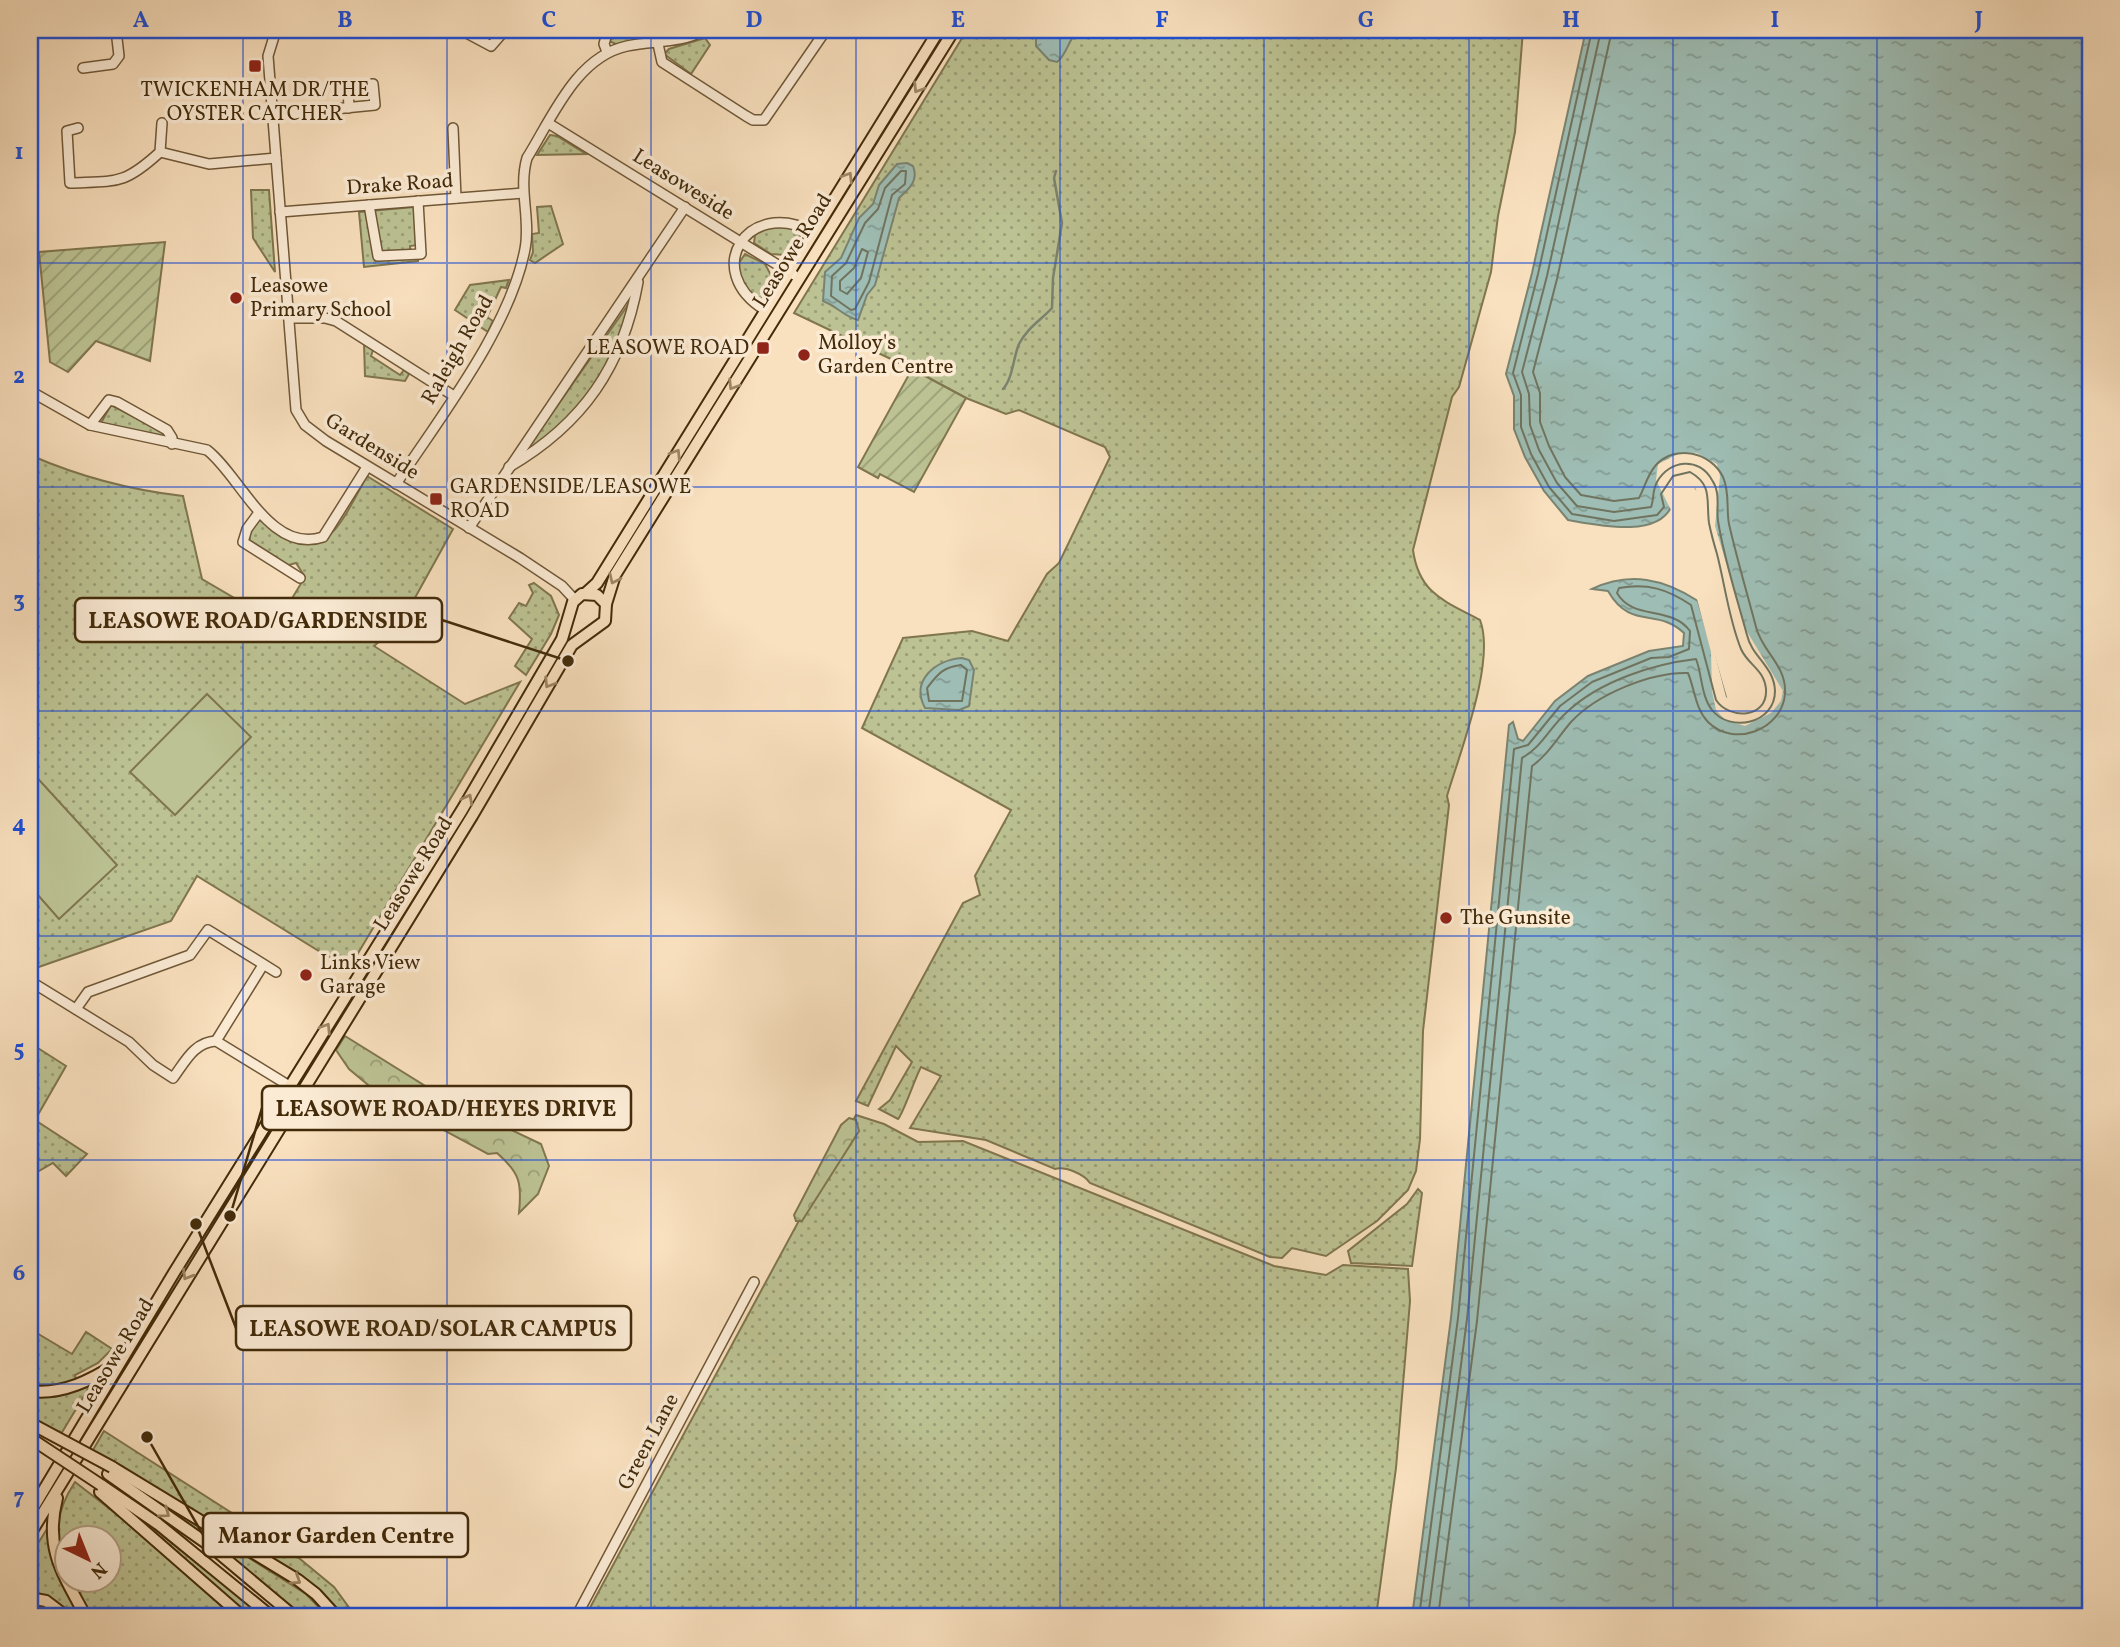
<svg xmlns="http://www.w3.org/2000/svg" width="2120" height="1647" font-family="Vollkorn,serif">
	<defs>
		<pattern id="grass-dots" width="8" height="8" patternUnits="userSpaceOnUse" patternTransform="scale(1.75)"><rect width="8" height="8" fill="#bcc293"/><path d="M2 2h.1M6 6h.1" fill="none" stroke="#9a9e76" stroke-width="1.8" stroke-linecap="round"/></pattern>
		<pattern id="forest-crowns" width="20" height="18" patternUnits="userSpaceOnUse" patternTransform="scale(1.75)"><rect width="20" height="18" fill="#bcc293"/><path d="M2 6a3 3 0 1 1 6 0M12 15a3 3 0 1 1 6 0" fill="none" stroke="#9a9e76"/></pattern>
		<pattern id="garden-furrows" width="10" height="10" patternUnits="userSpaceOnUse" patternTransform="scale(1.75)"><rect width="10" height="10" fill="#bcc293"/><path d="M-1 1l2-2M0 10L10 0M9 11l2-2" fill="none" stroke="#9a9e76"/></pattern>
		<pattern id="water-ripples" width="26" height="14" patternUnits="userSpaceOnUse" patternTransform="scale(1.75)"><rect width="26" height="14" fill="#9ebdb4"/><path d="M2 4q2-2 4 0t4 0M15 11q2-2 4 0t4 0" fill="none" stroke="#829a91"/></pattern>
	</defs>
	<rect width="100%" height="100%" fill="#f9e0be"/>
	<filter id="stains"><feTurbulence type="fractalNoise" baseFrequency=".00286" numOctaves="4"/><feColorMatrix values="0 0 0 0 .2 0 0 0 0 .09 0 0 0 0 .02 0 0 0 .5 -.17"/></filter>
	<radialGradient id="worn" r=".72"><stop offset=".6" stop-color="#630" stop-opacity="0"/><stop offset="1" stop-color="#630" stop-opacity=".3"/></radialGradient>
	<g fill="url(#grass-dots)" stroke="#80764e" stroke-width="2">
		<path d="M612,30l6,4 3,-4h76c-27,7 -52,8 -79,15l-9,-4z"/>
		<path d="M967,30h556l-8,102 -17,84 -7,56 -32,115 -7,10 -39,153c6,44 32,51 67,70 16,41 -20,132 -33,176l2,9 -26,226 -3,108 -4,32 -8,19 -31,31 -51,35 -34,-8 -10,10 -12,-1 -180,-74c-6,-9 -25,-17 -35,-14l-69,-29 -76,-12 31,-52 -20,-9c-6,11 -18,47 -23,52l-19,-10 11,-9 22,-38 -16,-16 -28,60 -12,-5 107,-198 17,-8 -5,-19 36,-66 -149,-82 41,-90 69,-7 36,10 39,-67 12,-11 51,-106 -5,-10 -86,-37 -13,4 -40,-16 -54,-29 -118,-56z"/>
		<polygon points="705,38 710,45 691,74 664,54 669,49"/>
		<polygon points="550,135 557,136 586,154 537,155"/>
		<polygon points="251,190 269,190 275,272 253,238"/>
		<polygon points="551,206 563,244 535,263 530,260 533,252 532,234 539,233 537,207"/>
		<polygon points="414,207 418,245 410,246 411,257 418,257 418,261 364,267 359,212"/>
		<polygon points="789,225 802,233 786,255 771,254 754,243 755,235 762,229"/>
		<polygon points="745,254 765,264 773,279 760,302 738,281 737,266"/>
		<polygon points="509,280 506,288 501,287 487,317 493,321 488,332 455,310 470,285"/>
		<path d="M630,302c-5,15 -7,33 -14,48 -17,41 -51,72 -84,101l-5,-2z"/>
		<polygon points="364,343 373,350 371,356 400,375 404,370 409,374 405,381 365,376"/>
		<polygon points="111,405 164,432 163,436 101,423"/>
		<path d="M30,455c48,21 100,35 153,41l19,83 75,44 28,-46 -9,-14 -11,3 -35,-22 -1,-13 9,-12c14,8 29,20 44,24 32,9 52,-46 65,-67l86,53 -52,94 -27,23 91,58 55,-22 -166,278 -27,-4 -130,-80 -26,45 -141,49z"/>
		<polygon points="534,583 551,596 559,615 551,634 526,675 515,666 532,639 509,618 519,603 526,606 533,593 529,585"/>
		<polygon points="30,1043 66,1066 35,1120 87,1154 66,1176 53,1163 30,1176"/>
		<polygon points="856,1115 884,1124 918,1142 963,1141 1274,1266 1326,1275 1343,1265 1408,1269 1410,1301 1396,1468 1376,1617 585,1617"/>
		<polygon points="1418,1189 1422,1193 1412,1266 1351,1263 1348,1251 1407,1204"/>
		<polygon points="30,1329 72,1354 86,1332 112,1349 98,1363 75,1375 76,1381 51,1386 30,1384"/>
		<polygon points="90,1386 61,1434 30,1416 30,1397 55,1397"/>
		<polygon points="104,1431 288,1549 334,1587 356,1617 341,1617 212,1523 93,1450"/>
		<path d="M75,1482l49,38 110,97h-142l-19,-36 35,-1v-42h-42v30c-15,-30 -9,-59 9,-86z"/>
		<polygon points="159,1501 306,1594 328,1617 305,1617"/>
		<polygon points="149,1523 264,1617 249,1617 147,1525"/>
		<path d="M47,1529c0,33 19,60 34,88h-7l-18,-16 -26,-8v-37z"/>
	</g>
	<g fill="url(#forest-crowns)" stroke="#80764e" stroke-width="2">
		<path d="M345,1036l103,64 93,44 8,22 -11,28 -19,19c3,-30 1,-40 -22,-60l-9,1 -65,-35 -27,-24 -23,-6 -24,-20 -13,-19z"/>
		<polygon points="849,1118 856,1120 859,1131 802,1221 796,1221 794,1215 841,1125"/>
	</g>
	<g fill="#bcc293" stroke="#80764e" stroke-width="2">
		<polygon points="207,694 251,737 175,815 130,772"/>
		<polygon points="30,770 117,865 59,919 30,886"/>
	</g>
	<g fill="url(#garden-furrows)" stroke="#80764e" stroke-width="2">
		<polygon points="165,242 150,361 96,341 68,372 50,362 39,252"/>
		<polygon points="912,369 966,398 914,492 880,474 878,478 858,467"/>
	</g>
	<g fill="url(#water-ripples)" stroke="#7a8370" stroke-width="2">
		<path d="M1036,30h39l1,3c-9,10 -9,21 -19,29l-8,-2 -13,-14z"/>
		<path d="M1586,30h504v1587h-678l39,-299 58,-593 4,-3 5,17 5,2 32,-40 33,-25 61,-25 34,-5 1,-13c-27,-26 -53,-2 -76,-42l-16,-2c38,-18 72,-10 106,12l30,103 21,3 10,-16 -56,-193 -15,-20 -12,4 -9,15 5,8c-13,34 -75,20 -104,15l-24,-29 -19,-34 -11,-28v-33l-8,-22 26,-101z"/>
		<path d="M907,163l6,3c6,15 -4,23 -14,32l-24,87 -8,10 -9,25c-14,-3 -21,-14 -35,-19l2,-29 16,-14 18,-40 14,-14 6,-19 18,-21z"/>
		<path d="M962,658l7,2 5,10 -5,36 -10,4 -34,-2c-15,-28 11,-48 37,-50z"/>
	</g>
	<polygon fill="#f9e0be" points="1682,452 1697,453 1717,464 1720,476 1715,526 1746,630 1783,691 1781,701 1771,713 1745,726 1725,720 1716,710 1712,691 1711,652 1696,595 1701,600 1726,697 1736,704 1748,703 1755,691 1752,676 1732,656 1699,527 1696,489 1687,482 1678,485 1671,497 1676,505 1673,514 1656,480 1658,464"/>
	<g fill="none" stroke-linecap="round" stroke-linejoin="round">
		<g stroke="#70745f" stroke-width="2">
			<polygon points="901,171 906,171 905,184 892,195 869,282 855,309 851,310 831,296 832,276 846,263 865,223 878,209 885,188"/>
			<polygon points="862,249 868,252 861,278 847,294 840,290 840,281 854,268"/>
			<path d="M961,665l6,5 -5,31h-33l-2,-13c11,-14 16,-21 34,-23z"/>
			<path d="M1419,1617l39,-299 56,-569 14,-4 32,-39 32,-24 59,-24 18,-1 20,-8 1,-18c-19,-26 -57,-10 -73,-38l2,-5c29,-5 48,1 72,17l25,95c13,20 52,19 50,-11 -2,-20 -18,-24 -25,-40 -12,-29 -16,-64 -24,-95 -3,-10 -6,-21 -8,-31 -3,-23 4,-38 -19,-51l-17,4 -12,18 3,13 -7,8 -43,6 -42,-7 -23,-27 -18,-33 -10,-27v-32l-8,-22 25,-99 54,-244"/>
			<path d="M1428,1617l39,-298 55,-561c20,-11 28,-31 45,-46 33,-31 86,-48 129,-53 6,15 5,37 16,51 18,23 63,14 63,-19 -1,-25 -23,-34 -28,-56 -10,-37 -23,-76 -29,-114 -2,-14 3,-28 -6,-41 -13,-24 -43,-20 -55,2 -5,9 -3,18 -6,25l-37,5 -37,-6 -20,-23 -18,-33 -9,-25 -1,-31 -7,-22 25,-96 54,-246"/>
			<path d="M1438,1617l39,-296 55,-555c16,-11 26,-29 39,-44 26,-28 80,-50 117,-49 7,17 7,35 20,49 26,26 74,8 77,-28 2,-29 -23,-42 -29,-67 -9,-34 -19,-68 -27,-103 -3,-16 1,-31 -6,-47 -12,-25 -48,-33 -67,-12 -9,10 -11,22 -17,33l-25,3 -33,-6 -16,-18 -16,-31 -9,-24v-29l-7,-21 24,-93 55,-249"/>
		</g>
		<path stroke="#7a8370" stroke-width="2.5" d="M1003,389c10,-11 10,-31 16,-45 9,-17 21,-23 33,-36l1,-30 9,-55 -8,-45 2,-7"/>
		<g stroke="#705837" stroke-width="12">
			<g id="minor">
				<polyline points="276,30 268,56 296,410 305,425 326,441 520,558 562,586 575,600"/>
				<polyline points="461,30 491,46 505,30"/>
				<polyline points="30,31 30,30"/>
				<polyline points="658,44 662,62 746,116 753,120 764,120 826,30"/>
				<polyline points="607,52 604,44 608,30"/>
				<polyline points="83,68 113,64 119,56 116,30"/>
				<polyline points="273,115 375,105 373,84 348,87 349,108"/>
				<polyline points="548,123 794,275"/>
				<path d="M78,128l-11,3 3,52c47,-2 54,2 90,-31l2,-29"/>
				<polyline points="453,128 456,198"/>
				<polyline points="160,152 209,164 276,158"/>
				<polyline points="369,205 378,256 421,254 418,201"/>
				<polyline points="280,212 523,193"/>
				<path d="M765,310c-64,-39 -18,-113 48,-78"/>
				<polyline points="289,318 325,318 336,321 454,396"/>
				<path d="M30,391l60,34 117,25c33,25 63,105 116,87l44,-70"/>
				<polyline points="90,425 109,400 117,402 167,430 172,438 172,444"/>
				<path d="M509,467c74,-43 114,-101 129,-185"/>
				<path d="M396,484c44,-67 114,-156 129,-235 6,-30 -7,-60 2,-91 25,-40 49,-101 100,-112 28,-6 52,-2 78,-16"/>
				<polyline points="258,514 247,529 243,542 300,578"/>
				<polyline points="469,528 685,207"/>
				<path d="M30,981l99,61 24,23 20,13c12,-16 21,-36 43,-37l80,49"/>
				<polyline points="76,1009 88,992 190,955 208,930 276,972"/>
				<polyline points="216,1041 263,965"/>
				<polyline points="576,1617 754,1282"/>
			</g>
		</g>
		<g stroke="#432b0a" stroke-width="14">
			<g id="major">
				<polyline points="586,593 597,583 939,30"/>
				<polyline points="606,604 615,575 954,30"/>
				<path d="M30,1391c33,4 61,-11 88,-28"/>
				<polyline points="112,1467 298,1580 316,1594 337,1617"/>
				<polyline points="108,1474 209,1545 295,1617"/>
				<polyline points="101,1485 158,1524 272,1617"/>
				<polyline points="100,1492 243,1617"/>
				<path d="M57,1498c-13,51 6,76 29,119"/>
				<polyline points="30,1513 175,1271 462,810 562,639 573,602 582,594 597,595 606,604 605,621 572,645 472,816 30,1534"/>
				<polyline points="30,1598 46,1601 67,1617"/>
			</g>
		</g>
		<use href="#minor" stroke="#fbebd5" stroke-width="9"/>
		<use href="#major" stroke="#f9e0be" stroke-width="10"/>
		<g stroke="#432b0a" stroke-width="14" stroke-linecap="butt">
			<g id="major-bridge">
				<polyline points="30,1423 112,1467"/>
				<polyline points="30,1438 101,1485"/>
			</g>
		</g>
		<use href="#major-bridge" stroke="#f9e0be" stroke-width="10"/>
	</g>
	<defs><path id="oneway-chevron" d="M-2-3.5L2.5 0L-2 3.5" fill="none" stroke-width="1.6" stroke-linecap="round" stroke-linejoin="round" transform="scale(1.75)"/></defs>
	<g stroke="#9e8664">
		<use href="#oneway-chevron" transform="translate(918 88) rotate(122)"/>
		<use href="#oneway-chevron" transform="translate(848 177) rotate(-58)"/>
		<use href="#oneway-chevron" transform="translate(733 385) rotate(122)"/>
		<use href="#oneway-chevron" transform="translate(676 454) rotate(-58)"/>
		<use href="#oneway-chevron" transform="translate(614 579) rotate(115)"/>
		<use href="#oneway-chevron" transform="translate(549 683) rotate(122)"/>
		<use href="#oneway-chevron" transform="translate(468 799) rotate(-62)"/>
		<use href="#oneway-chevron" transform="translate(326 1028) rotate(-58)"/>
		<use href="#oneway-chevron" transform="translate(187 1275) rotate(121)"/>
		<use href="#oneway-chevron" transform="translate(165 1513) rotate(36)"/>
		<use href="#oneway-chevron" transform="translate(296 1580) rotate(33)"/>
	</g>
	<path fill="none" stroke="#1d4ed8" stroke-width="2" stroke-opacity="0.55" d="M243,30v1587M447,30v1587M651,30v1587M856,30v1587M1060,30v1587M1264,30v1587M1469,30v1587M1673,30v1587M1877,30v1587M30,263h2060M30,487h2060M30,711h2060M30,936h2060M30,1160h2060M30,1384h2060"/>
	<g fill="#8f2418" stroke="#fbebd5" stroke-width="2.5">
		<rect x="248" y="59" width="14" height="14" rx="3.5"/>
		<circle cx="236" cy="298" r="7"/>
		<rect x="756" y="341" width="14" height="14" rx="3.5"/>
		<circle cx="804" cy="355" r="7"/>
		<rect x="429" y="492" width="14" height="14" rx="3.5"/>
		<circle cx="1446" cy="918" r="7"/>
		<circle cx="306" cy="975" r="7"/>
	</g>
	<g text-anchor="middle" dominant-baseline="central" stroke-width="7" stroke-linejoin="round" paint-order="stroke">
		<g font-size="21" fill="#432b0a" stroke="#fbebd5" text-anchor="start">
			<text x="255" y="90" text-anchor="middle">TWICKENHAM DR/THE<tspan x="255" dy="24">OYSTER CATCHER</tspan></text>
			<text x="250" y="286">Leasowe<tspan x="250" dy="24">Primary School</tspan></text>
			<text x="818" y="343">Molloy's<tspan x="818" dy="24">Garden Centre</tspan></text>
			<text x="749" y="348" text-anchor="end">LEASOWE ROAD</text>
			<text x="450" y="487">GARDENSIDE/LEASOWE<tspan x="450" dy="24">ROAD</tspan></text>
			<text x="1460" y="918">The Gunsite</text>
			<text x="320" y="963">Links View<tspan x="320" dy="24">Garage</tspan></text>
		</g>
		<g font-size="21" fill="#432b0a" stroke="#fbebd5">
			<text transform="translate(400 185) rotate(-4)">Drake Road</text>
			<text transform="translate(683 185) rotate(32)">Leasoweside</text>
			<text transform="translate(793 251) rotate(-58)">Leasowe Road</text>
			<text transform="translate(458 350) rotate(-60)">Raleigh Road</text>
			<text transform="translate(372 447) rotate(32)">Gardenside</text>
			<text transform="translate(414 874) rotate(-58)">Leasowe Road</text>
			<text transform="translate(116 1356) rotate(-59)">Leasowe Road</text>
			<text transform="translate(649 1442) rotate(-62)">Green Lane</text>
		</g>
	</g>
	<path fill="none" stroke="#432b0a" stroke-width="2.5" d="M568 661L442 620M230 1216L262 1108M196 1224L236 1328M147 1437L203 1535"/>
	<g fill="#432b0a" stroke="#fbebd5" stroke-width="2.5">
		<circle cx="568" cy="661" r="7"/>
		<circle cx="230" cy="1216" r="7"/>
		<circle cx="196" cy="1224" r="7"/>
		<circle cx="147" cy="1437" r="7"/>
	</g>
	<g fill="#fbebd5" stroke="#432b0a" stroke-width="2.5">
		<rect x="75" y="598" width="367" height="44" rx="7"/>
		<rect x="262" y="1086" width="369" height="44" rx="7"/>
		<rect x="236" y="1306" width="395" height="44" rx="7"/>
		<rect x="203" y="1513" width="265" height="44" rx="7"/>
	</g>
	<g font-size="23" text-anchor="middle" font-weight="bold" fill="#432b0a">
		<text x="258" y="628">LEASOWE ROAD/GARDENSIDE</text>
		<text x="446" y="1116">LEASOWE ROAD/HEYES DRIVE</text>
		<text x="433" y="1336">LEASOWE ROAD/SOLAR CAMPUS</text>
		<text x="336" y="1543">Manor Garden Centre</text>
	</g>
	<rect width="2120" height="1647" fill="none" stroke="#f9e0be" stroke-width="77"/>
	<g transform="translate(88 1559) rotate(137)"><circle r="33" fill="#fbebd5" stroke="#b19e84" stroke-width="2"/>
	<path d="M0-5L12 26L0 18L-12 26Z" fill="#8f2418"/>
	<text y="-10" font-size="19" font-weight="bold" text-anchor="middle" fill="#432b0a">N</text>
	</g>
	<rect x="38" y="38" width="2044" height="1570" fill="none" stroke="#1d4ed8" stroke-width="2.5"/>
	<g font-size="23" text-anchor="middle" font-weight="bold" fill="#1d4ed8">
		<text x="141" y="27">A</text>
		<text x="345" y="27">B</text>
		<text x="549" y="27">C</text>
		<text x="754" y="27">D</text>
		<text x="958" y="27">E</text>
		<text x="1162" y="27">F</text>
		<text x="1366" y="27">G</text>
		<text x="1571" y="27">H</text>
		<text x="1775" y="27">I</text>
		<text x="1979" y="27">J</text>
		<text x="19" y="159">1</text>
		<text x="19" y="383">2</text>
		<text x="19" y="607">3</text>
		<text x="19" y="831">4</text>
		<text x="19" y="1056">5</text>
		<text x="19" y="1280">6</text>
		<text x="19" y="1504">7</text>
	</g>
	<rect width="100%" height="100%" filter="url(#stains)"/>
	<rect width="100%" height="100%" fill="url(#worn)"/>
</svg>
